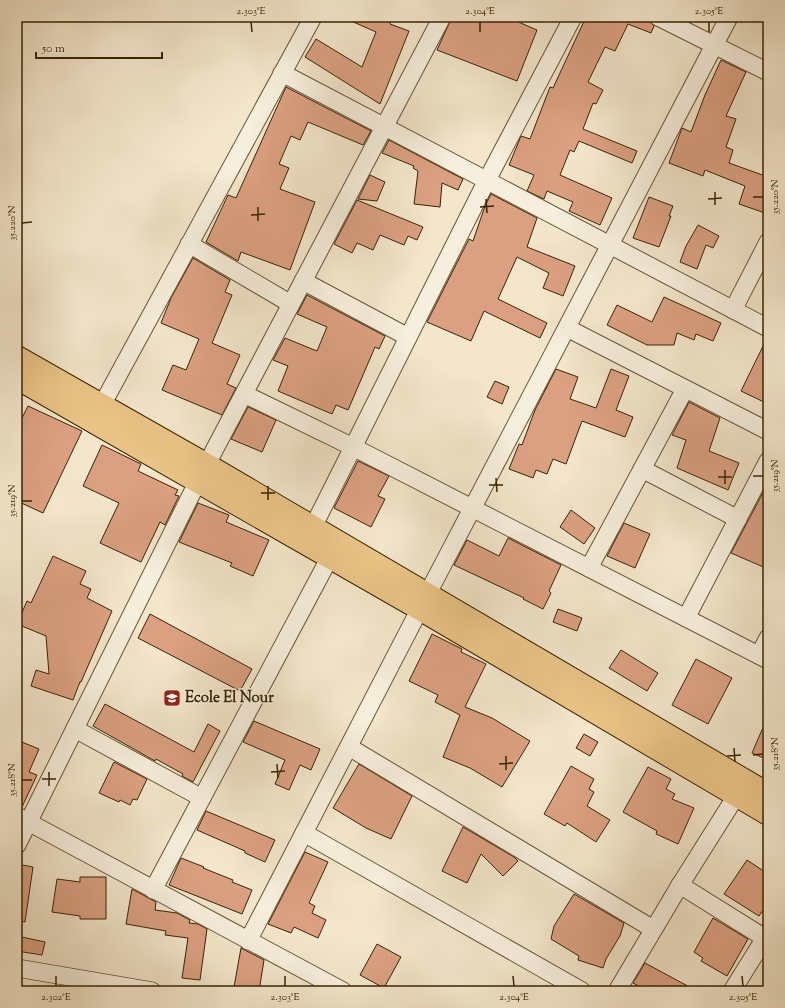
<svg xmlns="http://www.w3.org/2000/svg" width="785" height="1008" font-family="'Sorts Mill Goudy',serif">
	<rect width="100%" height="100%" fill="#f3e6cb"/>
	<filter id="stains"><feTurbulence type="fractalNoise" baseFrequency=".005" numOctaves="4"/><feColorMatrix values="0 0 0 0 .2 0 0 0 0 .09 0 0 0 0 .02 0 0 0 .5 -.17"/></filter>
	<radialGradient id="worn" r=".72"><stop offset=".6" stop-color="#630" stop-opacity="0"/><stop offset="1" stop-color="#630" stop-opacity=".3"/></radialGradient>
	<g fill="#dba081" stroke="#392401">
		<polygon points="342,17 392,17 390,24 409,31 380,104 305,57 316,39 362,67 376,32"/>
		<polygon points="452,17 518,17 516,21 537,30 517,81 437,50"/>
		<polygon points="586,17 647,17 654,26 651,33 628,24 615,51 605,47 588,82 603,90 596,104 593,103 583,129 637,151 632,163 579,141 574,152 570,150 560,175 612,198 600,225 569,211 573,202 547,191 544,199 527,191 534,175 509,165 521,136 530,139 550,87 553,88"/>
		<polygon points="721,60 746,72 726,116 736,119 726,147 733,150 729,163 768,177 768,214 739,204 745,186 705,170 703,176 669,163 682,128 691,132 705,95"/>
		<polygon points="286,87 371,131 363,145 308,122 300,140 291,136 279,164 289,168 280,189 315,202 290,270 241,252 238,261 206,242 228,195 236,198"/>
		<polygon points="389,140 463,179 458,190 442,183 440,207 414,204 418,171 413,168 414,166 382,153"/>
		<polygon points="370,175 385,182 377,201 358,199"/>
		<polygon points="491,194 537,218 527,247 575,266 563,296 543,288 549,273 517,257 498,299 547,323 540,338 484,311 471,341 427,322 469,239 473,241 485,206"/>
		<polygon points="649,197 673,206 669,216 671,216 659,247 633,238"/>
		<polygon points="357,200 423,227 417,240 408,236 404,245 380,235 373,250 357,243 352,253 334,244"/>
		<polygon points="698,225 719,236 713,248 706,245 697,269 680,262 686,246"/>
		<polygon points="193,258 230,280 225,292 232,295 212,343 240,355 227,384 236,388 222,415 162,390 173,365 186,370 199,339 161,323 171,298"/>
		<polygon points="307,295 385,336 379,349 375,347 348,410 336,405 332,414 278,391 288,366 273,360 285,338 317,351 327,327 297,314"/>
		<polygon points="664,297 721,323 713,341 696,334 694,340 677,333 674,345 647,345 607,325 617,305 652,322"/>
		<polygon points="767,338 768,338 768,404 741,391"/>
		<polygon points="556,369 578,377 570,399 596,408 611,369 629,376 616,410 633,417 625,437 582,421 566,464 553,459 547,474 536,470 533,478 509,469 519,444 522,445 535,410"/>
		<polygon points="495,381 509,387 502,404 487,397"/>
		<polygon points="689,402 720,418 709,451 739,463 728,490 677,468 686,440 672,435"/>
		<polygon points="28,406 82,431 43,513 17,501 17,428"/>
		<polygon points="248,407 276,420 262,452 231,439"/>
		<polygon points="102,445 141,464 138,471 178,490 175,495 179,496 165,525 160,522 141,562 100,543 119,503 83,486"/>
		<polygon points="358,461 389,476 378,496 385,499 371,527 334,508"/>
		<polygon points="768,483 768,569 731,553"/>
		<polygon points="198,503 229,515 226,522 269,540 253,576 230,566 232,563 179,542"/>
		<polygon points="571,510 595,528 584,544 560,527"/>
		<polygon points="624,523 650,534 635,568 607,556"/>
		<polygon points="508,538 561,565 549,591 551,593 543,609 523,599 524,598 454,565 467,540 499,556"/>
		<polygon points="53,556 86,571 80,584 91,589 87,598 112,611 81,682 80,682 73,700 31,686 36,670 49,674 46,636 17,624 27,601 31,603"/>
		<polygon points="558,609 582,618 577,631 553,622"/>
		<polygon points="150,614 252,669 240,691 138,638"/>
		<polygon points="432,634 462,649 461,652 486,664 465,707 492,718 530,741 502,787 470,768 443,757 460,715 435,702 438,695 409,681"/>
		<polygon points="621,650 658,673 647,691 609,668"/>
		<polygon points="696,659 732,678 708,724 672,705"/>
		<polygon points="105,704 194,752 208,724 220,731 193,782 182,776 183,774 156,759 155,761 93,726"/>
		<polygon points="768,716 768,760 752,753"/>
		<polygon points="254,721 320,749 311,770 300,765 289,790 275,784 285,760 243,742"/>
		<polygon points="584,734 598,742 590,756 576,748"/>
		<polygon points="17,740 39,749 29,772 37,775 22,807 17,806"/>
		<polygon points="114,762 147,779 137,800 133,799 130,805 120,800 119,802 99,793"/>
		<polygon points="359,764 412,796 391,839 366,828 333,808"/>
		<polygon points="571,766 594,779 589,789 594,792 587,806 610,820 596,842 567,823 565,826 544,814"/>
		<polygon points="648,767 671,779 666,789 675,794 672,799 694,808 678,844 656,834 657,831 623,812"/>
		<polygon points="206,811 275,840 265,862 245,853 245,851 197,830"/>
		<polygon points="463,827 514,857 518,861 503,876 481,854 467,883 442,871"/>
		<polygon points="305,852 328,862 309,903 315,906 312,913 326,920 318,938 294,927 291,933 268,924"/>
		<polygon points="181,858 204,867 203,868 233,880 232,882 252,890 242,914 169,885"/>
		<polygon points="747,860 768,874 768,903 759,916 724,894"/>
		<polygon points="17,864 33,867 25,922 17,921"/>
		<polygon points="80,877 106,877 106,919 80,919 80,916 52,912 57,879 80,882"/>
		<polygon points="132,889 156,902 155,910 177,913 190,920 189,923 198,924 207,929 200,980 182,978 188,938 165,935 166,931 126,924"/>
		<polygon points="574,894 624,923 620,936 606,959 603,968 578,960 579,956 551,939 554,926"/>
		<polygon points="713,918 748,939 727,976 701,961 703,958 694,952"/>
		<polygon points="17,936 45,942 42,955 17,951"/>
		<polygon points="377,944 401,957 384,988 360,975"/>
		<polygon points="241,948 264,960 259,991 234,987"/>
		<polygon points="645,963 697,991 648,991 633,983"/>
	</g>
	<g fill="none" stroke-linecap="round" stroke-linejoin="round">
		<g stroke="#685434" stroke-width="19">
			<g id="minor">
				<polyline points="658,17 768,72"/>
				<polyline points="282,73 768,328"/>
				<polyline points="189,244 291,304"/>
				<polyline points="303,281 408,337"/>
				<polyline points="733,310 768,242"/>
				<polyline points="567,328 768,431"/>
				<polyline points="244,394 353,447 768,660"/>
				<polyline points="96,416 313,17"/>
				<polyline points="642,469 738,519"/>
				<polyline points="308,537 487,180 573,17"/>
				<polyline points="589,568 685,389"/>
				<polyline points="686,618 768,461"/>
				<polyline points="759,655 768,638"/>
				<polyline points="75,729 202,798"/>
				<polyline points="349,747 653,929"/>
				<polyline points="17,816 343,991"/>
				<polyline points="304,833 582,991"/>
				<polyline points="17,845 198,481 442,17"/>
				<polyline points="680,885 768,940"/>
				<polyline points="153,890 330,557"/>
				<polyline points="248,941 427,595 729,17"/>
				<polyline points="17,968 152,991"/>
				<polyline points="617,991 680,885 743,785"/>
				<polyline points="732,991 765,938"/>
			</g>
		</g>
		<g stroke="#392401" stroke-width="24">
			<g id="major">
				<polyline points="17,357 207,465 768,794"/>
				<polyline points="17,378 420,609 768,814"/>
			</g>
		</g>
		<use href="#minor" stroke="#f7efdd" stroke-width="17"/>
		<use href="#major" stroke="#eac386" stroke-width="22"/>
	</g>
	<path fill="none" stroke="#392401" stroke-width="1.5" d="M251,22l1,10M480,22v10M709,22v10M715,192v13M753,197h10M486,199l1,14M708,199l14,-1M258,207v14M480,207l14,-1M251,215l14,-1M22,223l10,-1M725,470v14M753,476h10M718,477h14M496,478l1,14M489,485h14M268,486v14M261,493h14M22,501h10M734,748l1,14M753,755l10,-1M506,756v14M727,756l14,-1M277,764l1,14M499,764l14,-1M49,772v14M271,772l14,-1M42,779h14M22,780h10M56,976v10M285,976v10M513,976l1,10M742,976l1,10"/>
	<defs>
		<g id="school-square" transform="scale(0.9)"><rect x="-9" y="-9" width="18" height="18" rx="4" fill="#8f2418" stroke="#f7efdd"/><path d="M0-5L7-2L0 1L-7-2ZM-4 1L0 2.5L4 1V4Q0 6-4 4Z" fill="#fff"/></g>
	</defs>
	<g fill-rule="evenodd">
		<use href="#school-square" x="172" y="698"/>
	</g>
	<g text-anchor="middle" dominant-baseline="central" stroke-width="3" stroke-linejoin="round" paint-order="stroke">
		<g font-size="15" font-weight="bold" fill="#392401" stroke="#f7efdd" text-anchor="start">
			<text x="185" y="698">Ecole El Nour</text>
		</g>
	</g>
	<rect width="785" height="1008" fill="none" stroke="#f3e6cb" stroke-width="44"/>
	<path d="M36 52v6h126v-6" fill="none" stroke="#392401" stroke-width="2"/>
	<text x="42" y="52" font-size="12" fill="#392401" stroke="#f7efdd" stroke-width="3" paint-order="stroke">50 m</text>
	<rect x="22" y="22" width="741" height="964" fill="none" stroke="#392401" stroke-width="1.5"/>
	<g font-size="10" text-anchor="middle" fill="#392401">
		<text x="251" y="14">2.303°E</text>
		<text x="480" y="14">2.304°E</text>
		<text x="709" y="14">2.305°E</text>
		<text transform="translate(774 197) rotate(-90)" y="4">35.220°N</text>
		<text transform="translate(11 223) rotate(-90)" y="4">35.220°N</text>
		<text transform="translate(774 476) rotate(-90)" y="4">35.219°N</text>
		<text transform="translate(11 501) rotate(-90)" y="4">35.219°N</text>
		<text transform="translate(774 754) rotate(-90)" y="4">35.218°N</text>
		<text transform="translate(11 780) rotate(-90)" y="4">35.218°N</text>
		<text x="56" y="1000">2.302°E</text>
		<text x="285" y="1000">2.303°E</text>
		<text x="514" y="1000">2.304°E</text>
		<text x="743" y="1000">2.305°E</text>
	</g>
	<rect width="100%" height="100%" filter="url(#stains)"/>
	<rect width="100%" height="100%" fill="url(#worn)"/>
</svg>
